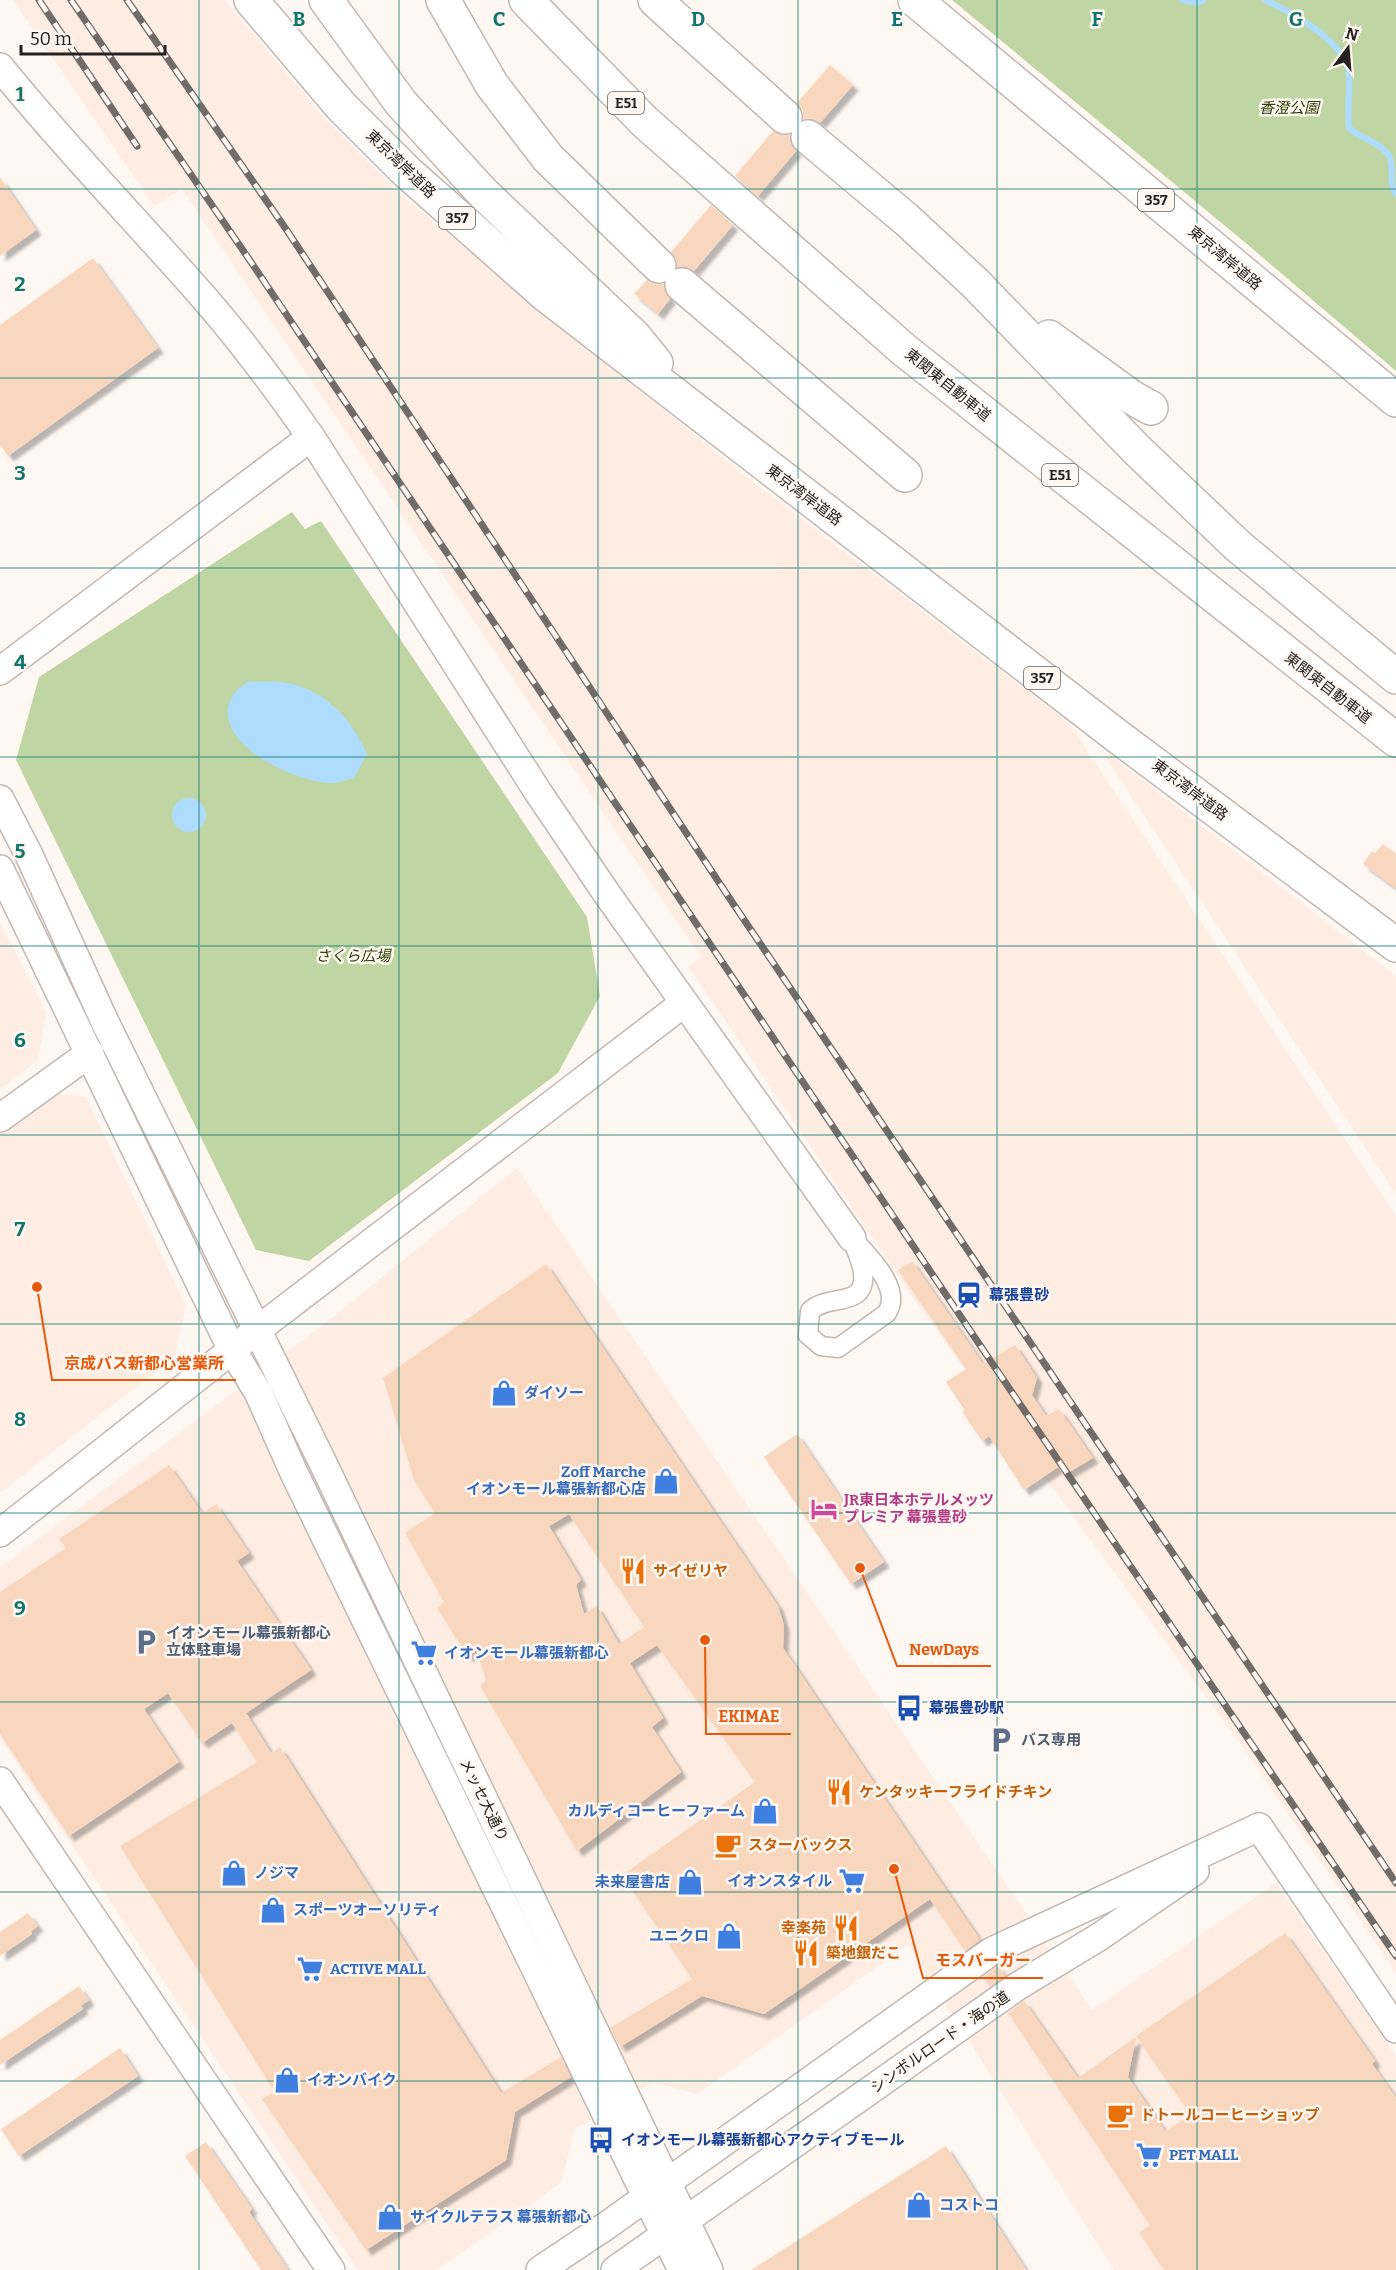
<svg xmlns="http://www.w3.org/2000/svg" width="1396" height="2270" font-family="Bitter,'Noto Sans JP',serif">
	<defs>
		<filter id="shadow"><feDropShadow dx="5.5" dy="5.5" stdDeviation="1.5" flood-color="#0004"/></filter>
	</defs>
	<rect width="100%" height="100%" fill="#fff7f2"/>
	<g fill="#feede2">
		<polygon points="13,0 224,0 327,121 402,196 740,472 1069,723 1396,1216 1396,1973 1247,1753 913,1298 689,967 701,957 182,189 154,206"/>
		<polygon points="1110,755 1396,976 1396,1194 1106,758"/>
		<polygon points="0,923 46,1012 38,1060 0,1089"/>
		<polygon points="54,1093 86,1097 186,1306 174,1357 0,1493 0,1135"/>
		<polygon points="517,1168 1092,2010 1276,1883 1396,2056 1396,2270 1114,2270 908,1945 697,2094 653,2082 575,2129 561,2183 437,2270 358,2270 0,1738 0,1568 328,1321"/>
	</g>
	<g fill="#bfd6a4">
		<polygon points="952,0 1396,0 1396,371 1241,239"/>
		<polygon points="292,512 305,529 321,521 587,917 600,996 558,1073 309,1261 256,1250 16,760 39,677"/>
	</g>
	<g fill="#aedcfe">
		<path d="M247,682c11,0 22,-1 33,0 41,4 72,36 87,72l-13,24c-8,2 -18,6 -27,5 -35,-3 -121,-42 -94,-88 3,-5 10,-9 14,-13z"/>
		<circle cx="189" cy="815" r="17"/>
	</g>
	<g fill="none" stroke-linecap="round" stroke-linejoin="round">
		<g stroke="#aedcfe" stroke-width="6">
			<polyline points="1182,0 1197,3 1204,0"/>
			<path d="M1265,0c28,13 83,43 84,76 1,18 -2,35 0,52 11,10 30,14 39,26 8,12 -1,28 8,40"/>
		</g>
	</g>
	<g fill="#f9d6be" fill-rule="evenodd" filter="url(#shadow)">
		<polygon points="830,65 853,85 820,123 812,119 803,119 803,111 797,103"/>
		<polygon points="773,131 781,135 790,135 791,144 796,151 758,196 735,176"/>
		<polygon points="0,177 36,230 0,256"/>
		<polygon points="711,205 733,225 694,271 686,267 677,267 671,252"/>
		<polygon points="93,258 158,348 8,456 0,445 0,325"/>
		<polygon points="647,280 655,284 664,284 670,299 658,314 634,294"/>
		<polygon points="1383,844 1396,854 1396,888 1363,864 1372,851 1375,853"/>
		<polygon points="912,1261 983,1364 1015,1345 1037,1378 1032,1395 1046,1416 1059,1409 1093,1458 1064,1475 1058,1467 1024,1490 989,1436 982,1441 963,1413 964,1409 946,1382 966,1369 898,1270"/>
		<path d="M546,1264l232,342 6,19 -1,23 197,292 -15,11 -35,-52 -166,115 -62,-18 -82,51 -10,-19 82,-49 -70,-104 133,-93 -98,-137 -27,18 33,55 -11,9 29,45 -104,79 -97,-165 6,-6 -10,-30 -8,7 -31,-49 7,-6 -39,-69 30,-20 -21,-33 -31,-102zM569,1514l75,113 -25,17 -22,-38 -13,8 -8,-29 5,-5 -32,-54z"/>
		<polygon points="797,1434 884,1562 851,1584 764,1457"/>
		<polygon points="169,1465 202,1513 216,1504 249,1553 237,1561 311,1670 246,1713 271,1753 280,1747 501,2093 561,2057 571,2077 515,2112 506,2160 366,2250 262,2099 275,2092 120,1846 257,1762 232,1723 202,1743 168,1693 144,1709 179,1762 69,1836 0,1734 0,1592 66,1548 59,1539"/>
		<polygon points="28,1913 38,1926 31,1931 32,1934 0,1956 0,1932"/>
		<polygon points="1285,1933 1375,2061 1372,2064 1396,2098 1396,2270 1164,2270 1139,2233 1150,2225 1008,2013 1024,2001 1078,2078 1136,2037 1128,2077 1165,2131 1191,2115 1136,2036"/>
		<polygon points="998,1966 1005,1976 990,1987 983,1977"/>
		<polygon points="79,1986 89,2000 81,2006 83,2009 0,2065 0,2040"/>
		<polygon points="120,2048 138,2076 19,2156 1,2129"/>
		<polygon points="206,2142 252,2209 249,2212 288,2270 261,2270 185,2156"/>
		<polygon points="946,2146 1026,2270 751,2270"/>
	</g>
	<g fill="none" stroke-linecap="round" stroke-linejoin="round">
		<g stroke="#c1b8b3" stroke-width="21">
			<path id="street" d="M852,1238c16,18 51,50 35,75l-49,35 -17,-2 -13,-11 2,-24c18,-18 57,-2 53,-38 -1,-11 -8,-24 -11,-35z"/>
		</g>
		<g stroke="#c1b8b3" stroke-width="30">
			<g id="secondary">
				<path d="M0,67c63,78 133,150 199,225 41,46 77,95 112,145l227,355 69,102 245,344"/>
				<polyline points="0,671 311,437"/>
				<polyline points="0,799 29,855 105,1022 321,1459 709,2270"/>
				<polyline points="0,869 232,1350 258,1392 294,1473 682,2270"/>
				<polyline points="0,1118 90,1053"/>
				<polyline points="0,1533 256,1331 684,1003"/>
				<polyline points="0,1781 331,2270"/>
				<polyline points="1259,1827 1396,2029"/>
				<polyline points="540,2270 606,2226 992,1951 1259,1827"/>
				<polyline points="615,2270 1018,1986 1099,1937 1195,1871"/>
			</g>
		</g>
		<g stroke="#c1b8b3" stroke-width="36">
			<g id="highway">
				<polyline points="251,0 341,106 407,172 546,295 1117,736 1396,945"/>
				<polyline points="326,0 401,103 483,193 635,337 656,363"/>
				<polyline points="443,0 492,85 548,158 659,266"/>
				<polyline points="526,0 645,122 903,349 1396,740"/>
				<polyline points="655,0 785,117"/>
				<polyline points="915,0 1396,400"/>
				<polyline points="808,137 907,220 975,283 1137,450 1238,546 1396,677"/>
				<polyline points="682,285 905,475"/>
				<polyline points="1049,337 1133,398 1151,408"/>
			</g>
		</g>
		<use href="#street" stroke="#fff" stroke-width="18"/>
		<use href="#secondary" stroke="#fff" stroke-width="27"/>
		<use href="#highway" stroke="#fff" stroke-width="33"/>
		<g stroke="#726c69" stroke-width="7">
			<g id="rail">
				<polyline points="39,0 137,146"/>
				<polyline points="71,0 251,262 992,1363 1396,1956"/>
				<polyline points="127,0 288,232 730,899 1396,1883"/>
			</g>
		</g>
		<use href="#rail" stroke="#fff7f2" stroke-width="4.5" stroke-dasharray="14" stroke-linecap="butt"/>
	</g>
	<path fill="none" stroke="#0f766e" stroke-width="1.5" stroke-opacity="0.55" d="M199,0v2270M399,0v2270M598,0v2270M798,0v2270M997,0v2270M1197,0v2270M0,189h1396M0,378h1396M0,568h1396M0,757h1396M0,946h1396M0,1135h1396M0,1324h1396M0,1513h1396M0,1702h1396M0,1892h1396M0,2081h1396"/>
	<defs>
		<g id="station-bare" transform="scale(2.07)"><path d="M-3-6H3Q5-6 5-4V2Q5 4 3 4L4.5 6H3L1.5 4h-3L-3 6H-4.5L-3 4Q-5 4-5 2V-4Q-5-6-3-6ZM-3.5-4v3h7v-3ZM-3.5 1v1.5H-2V1ZM2 1v1.5H3.5V1Z" fill="#1a4fb4" stroke="#fff7f2" stroke-width="2.5" paint-order="stroke"/></g>
		<g id="shop-bare" transform="scale(2.07)"><path d="M-5-2.5h2.3a2.7 3.5 0 0 1 5.4 0H5L5.5 6h-11ZM-1.5-2.5h3a1.5 2.3 0 0 0-3 0Z" fill="#3f7fe0" stroke="#fff7f2" stroke-width="2.5" paint-order="stroke"/></g>
		<g id="hotel-bare" transform="scale(2.07)"><path d="M-6-4.5h1.5V1H6V5H4.5V3h-9V5H-6ZM-4 0a1.8 1.8 0 1 1 3.6 0ZM.5 0V-2.5h3Q6-2.5 6 0Z" fill="#d1479c" stroke="#fff7f2" stroke-width="2.5" paint-order="stroke"/></g>
		<g id="restaurant-bare" transform="scale(2.07)"><path d="M-5-6h1v4h1v-4h1v4h1v-4h1v5L-1.5 .5V6h-2V.5L-5-1ZM5-6V6H3V1.5H1.5Q1.5-4 5-6Z" fill="#e8710a" stroke="#fff7f2" stroke-width="2.5" paint-order="stroke"/></g>
		<g id="parking-bare" transform="scale(2.07)"><path d="M-3.5-5.5H1a3.5 3.5 0 0 1 0 7H-1V5.5H-3.5ZM-1-3.4V-.6H.8a1.4 1.4 0 0 0 0-2.8Z" fill="#5c6f8a" stroke="#fff7f2" stroke-width="2.5" paint-order="stroke"/></g>
		<g id="supermarket-bare" transform="scale(2.07)"><path d="M-6-5.5h2.5l.6 2H6L4.5 2H-2.5L-4.4-4H-6ZM-1.5 3.2a1.3 1.3 0 1 0 .1 0ZM3 3.2a1.3 1.3 0 1 0 .1 0Z" fill="#3f7fe0" stroke="#fff7f2" stroke-width="2.5" paint-order="stroke"/></g>
		<g id="bus-bare" transform="scale(2.07)"><path d="M-5-6H5V4H4V6H2V4H-2V6H-4V4H-5ZM-3.5-4V0h7V-4ZM-3.5 1.2v1.5H-2V1.2ZM2 1.2v1.5H3.5V1.2Z" fill="#1a4fb4" stroke="#fff7f2" stroke-width="2.5" paint-order="stroke"/></g>
		<g id="cafe-bare" transform="scale(2.07)"><path d="M-5.5-4.5H6V0H3Q3 3.5 0 3.5H-2.5Q-5.5 3.5-5.5 0ZM3-3.2v2h1.7v-2ZM-6 4.5H4V6H-6Z" fill="#e8710a" stroke="#fff7f2" stroke-width="2.5" paint-order="stroke"/></g>
	</defs>
	<g fill-rule="evenodd">
		<use href="#station-bare" x="969" y="1295"/>
		<use href="#shop-bare" x="504" y="1393"/>
		<use href="#shop-bare" x="666" y="1481"/>
		<use href="#hotel-bare" x="824" y="1509"/>
		<use href="#restaurant-bare" x="633" y="1571"/>
		<use href="#parking-bare" x="146" y="1642"/>
		<use href="#supermarket-bare" x="424" y="1653"/>
		<use href="#bus-bare" x="909" y="1708"/>
		<use href="#parking-bare" x="1001" y="1740"/>
		<use href="#restaurant-bare" x="839" y="1792"/>
		<use href="#shop-bare" x="765" y="1811"/>
		<use href="#cafe-bare" x="728" y="1845"/>
		<use href="#shop-bare" x="234" y="1873"/>
		<use href="#supermarket-bare" x="852" y="1881"/>
		<use href="#shop-bare" x="690" y="1882"/>
		<use href="#shop-bare" x="273" y="1910"/>
		<use href="#restaurant-bare" x="846" y="1928"/>
		<use href="#shop-bare" x="729" y="1936"/>
		<use href="#restaurant-bare" x="806" y="1953"/>
		<use href="#supermarket-bare" x="310" y="1969"/>
		<use href="#shop-bare" x="287" y="2080"/>
		<use href="#cafe-bare" x="1120" y="2115"/>
		<use href="#bus-bare" x="601" y="2140"/>
		<use href="#supermarket-bare" x="1149" y="2155"/>
		<use href="#shop-bare" x="919" y="2205"/>
		<use href="#shop-bare" x="390" y="2217"/>
	</g>
	<g text-anchor="middle" dominant-baseline="central" stroke-width="5" stroke-linejoin="round" paint-order="stroke">
		<g fill="#fff7f2" stroke="#67625f" stroke-width="1.5">
			<rect x="608" y="92" width="36" height="22" rx="4.5"/>
			<rect x="1138" y="189" width="36" height="22" rx="4.5"/>
			<rect x="439" y="207" width="36" height="22" rx="4.5"/>
			<rect x="1042" y="464" width="36" height="22" rx="4.5"/>
			<rect x="1024" y="667" width="36" height="22" rx="4.5"/>
		</g>
		<g font-size="14" font-weight="bold" fill="#262220">
			<text x="626" y="103">E51</text>
			<text x="1156" y="200">357</text>
			<text x="457" y="218">357</text>
			<text x="1060" y="475">E51</text>
			<text x="1042" y="678">357</text>
		</g>
		<g font-size="15" font-style="italic" fill="#2d4300" stroke="#fff7f2">
			<text x="1289" y="108">香澄公園</text>
			<text x="353" y="956">さくら広場</text>
		</g>
		<g font-size="15" fill="#262220" stroke="#fff7f2">
			<text transform="translate(401 164) rotate(44)">東京湾岸道路</text>
			<text transform="translate(1225 258) rotate(40)">東京湾岸道路</text>
			<text transform="translate(948 385) rotate(39)">東関東自動車道</text>
			<text transform="translate(804 495) rotate(37)">東京湾岸道路</text>
			<text transform="translate(1328 688) rotate(38)">東関東自動車道</text>
			<text transform="translate(1190 790) rotate(37)">東京湾岸道路</text>
			<text transform="translate(484 1800) rotate(64)">メッセ大通り</text>
			<text transform="translate(940 2042) rotate(-35)">シンボルロード・海の道</text>
		</g>
		<g font-size="15" font-weight="bold" fill="#164399" stroke="#fff7f2" text-anchor="start">
			<text x="989" y="1295">幕張豊砂</text>
			<text x="929" y="1708">幕張豊砂駅</text>
			<text x="621" y="2140">イオンモール幕張新都心アクティブモール</text>
		</g>
		<g font-size="15" font-weight="bold" fill="#366cbe" stroke="#fff7f2" text-anchor="start">
			<text x="524" y="1393">ダイソー</text>
			<text x="646" y="1472" text-anchor="end">Zoff Marche<tspan x="646" dy="17">イオンモール幕張新都心店</tspan></text>
			<text x="444" y="1653">イオンモール幕張新都心</text>
			<text x="745" y="1811" text-anchor="end">カルディコーヒーファーム</text>
			<text x="254" y="1873">ノジマ</text>
			<text x="832" y="1881" text-anchor="end">イオンスタイル</text>
			<text x="670" y="1882" text-anchor="end">未来屋書店</text>
			<text x="293" y="1910">スポーツオーソリティ</text>
			<text x="709" y="1936" text-anchor="end">ユニクロ</text>
			<text x="330" y="1969">ACTIVE MALL</text>
			<text x="307" y="2080">イオンバイク</text>
			<text x="1169" y="2155">PET MALL</text>
			<text x="939" y="2205">コストコ</text>
			<text x="410" y="2217">サイクルテラス 幕張新都心</text>
		</g>
		<g font-size="15" font-weight="bold" fill="#b23c85" stroke="#fff7f2" text-anchor="start">
			<text x="844" y="1500">JR東日本ホテルメッツ<tspan x="844" dy="17">プレミア 幕張豊砂</tspan></text>
		</g>
		<g font-size="15" font-weight="bold" fill="#c56008" stroke="#fff7f2" text-anchor="start">
			<text x="653" y="1571">サイゼリヤ</text>
			<text x="859" y="1792">ケンタッキーフライドチキン</text>
			<text x="748" y="1845">スターバックス</text>
			<text x="826" y="1928" text-anchor="end">幸楽苑</text>
			<text x="826" y="1953">築地銀だこ</text>
			<text x="1140" y="2115">ドトールコーヒーショップ</text>
		</g>
		<g font-size="15" font-weight="bold" fill="#4e5e75" stroke="#fff7f2" text-anchor="start">
			<text x="166" y="1633">イオンモール幕張新都心<tspan x="166" dy="17">立体駐車場</tspan></text>
			<text x="1021" y="1740">バス専用</text>
		</g>
	</g>
	<g font-size="20" text-anchor="middle" font-weight="bold" fill="#0f766e" stroke="#fff7f2" stroke-width="5" stroke-linejoin="round" paint-order="stroke">
		<text x="299" y="26">B</text>
		<text x="499" y="26">C</text>
		<text x="698" y="26">D</text>
		<text x="897" y="26">E</text>
		<text x="1097" y="26">F</text>
		<text x="1296" y="26">G</text>
		<text x="20" y="101">1</text>
		<text x="20" y="291">2</text>
		<text x="20" y="480">3</text>
		<text x="20" y="669">4</text>
		<text x="20" y="858">5</text>
		<text x="20" y="1047">6</text>
		<text x="20" y="1236">7</text>
		<text x="20" y="1426">8</text>
		<text x="20" y="1615">9</text>
	</g>
	<path fill="none" stroke="#e8590c" stroke-width="2" d="M37 1287L52 1380H236M860 1568L897 1666H991M705 1640L706 1734H791M894 1869L923 1978H1043"/>
	<g fill="#e8590c" stroke="#fff7f2" stroke-width="2">
		<circle cx="37" cy="1287" r="6"/>
		<circle cx="860" cy="1568" r="6"/>
		<circle cx="705" cy="1640" r="6"/>
		<circle cx="894" cy="1869" r="6"/>
	</g>
	<g font-size="16" text-anchor="middle" font-weight="bold" fill="#e8590c" stroke="#fff7f2" stroke-width="5" stroke-linejoin="round" paint-order="stroke">
		<text x="144" y="1369">京成バス新都心営業所</text>
		<text x="944" y="1655">NewDays</text>
		<text x="749" y="1722">EKIMAE</text>
		<text x="983" y="1966">モスバーガー</text>
	</g>
	<g transform="translate(1348 48) rotate(16)" stroke="#fff7f2" stroke-width="4.5" paint-order="stroke">
	<path d="M0-4.5L10 22L0 15L-10 22Z" fill="#262220"/>
	<text y="-9" font-size="16" font-weight="bold" text-anchor="middle" fill="#262220">N</text>
	</g>
	<path d="M21 45v9h144v-9" fill="none" stroke="#262220" stroke-width="3"/>
	<text x="30" y="45" font-size="18" fill="#262220" stroke="#fff7f2" stroke-width="4.5" paint-order="stroke">50 m</text>
</svg>
